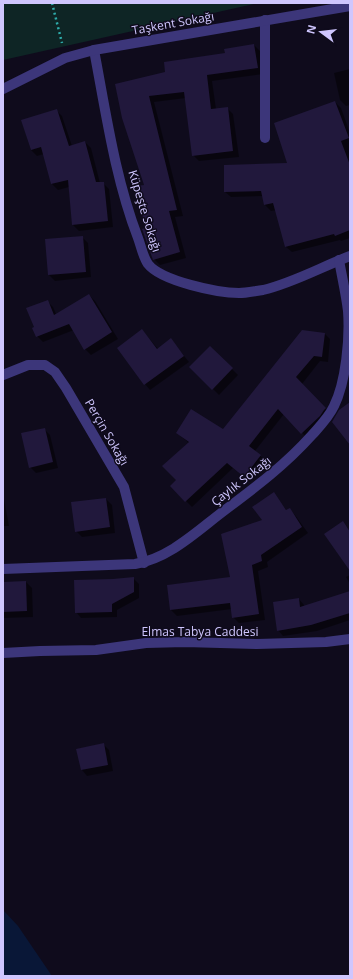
<svg xmlns="http://www.w3.org/2000/svg" width="353" height="979" font-family="'Open Sans',sans-serif">
	<rect width="100%" height="100%" fill="#0f0b1c"/>
	<polygon fill="#0e2525" points="3,3 258,3 3,60"/>
	<polygon fill="#091737" points="3,910 18,926 52,976 3,976"/>
	<g fill="#0007">
		<polygon points="254,45 260,51 263,74 212,81 216,109 227,108 233,114 239,157 199,161 193,155 186,98 154,102 183,216 175,217 186,258 160,265 154,259 146,229 145,186 123,118 167,72"/>
		<polygon points="350,69 350,105 346,106 340,100 334,73"/>
		<polygon points="335,102 341,108 350,133 350,238 341,241 340,240 292,252 286,247 276,210 271,211 265,205 263,196 231,197 225,192 289,164"/>
		<polygon points="56,110 62,116 72,146 85,142 91,148 100,183 103,183 109,189 113,227 79,231 73,225 69,187 58,190 52,184 44,154 37,156 31,150 22,121"/>
		<polygon points="82,237 88,243 91,277 55,281 49,275"/>
		<polygon points="89,295 95,301 118,339 91,355 85,349 74,330 43,342 37,336 35,327 47,301 53,307 56,314"/>
		<polygon points="142,330 158,349 171,340 189,362 150,390 145,384 118,348"/>
		<polygon points="325,334 330,339 328,362 320,361 302,384 331,414 308,439 284,414 255,451 266,461 250,482 233,468 192,507 171,486 178,480 189,443 177,433 223,431"/>
		<polygon points="210,347 238,375 219,395 191,367"/>
		<polygon points="44,429 50,435 58,468 36,473 30,467"/>
		<polygon points="273,493 287,511 289,509 295,515 308,533 267,562 268,567 258,571 265,620 239,623 233,617 232,609 177,616 171,610 168,585 231,578 263,520"/>
		<polygon points="3,494 9,526 3,526"/>
		<polygon points="106,499 112,505 115,533 82,537 76,531"/>
		<polygon points="350,575 350,584 346,577"/>
		<polygon points="133,578 139,584 139,598 117,610 117,617 81,618 76,612"/>
		<polygon points="26,582 32,588 33,617 3,618 3,583"/>
		<polygon points="350,592 350,620 317,631 283,636 278,630 299,599 304,605 305,607"/>
		<polygon points="103,744 109,750 113,771 87,776 82,770"/>
	</g>
	<g fill="#21183c">
		<polygon points="254,44 258,68 207,75 211,109 228,107 233,151 192,156 184,92 149,96 177,210 169,211 180,252 153,260 142,229 145,228 136,186 144,185 122,118 115,84 165,72 164,62 225,53 224,49"/>
		<polygon points="335,101 349,138 341,141 350,165 350,230 335,236 334,234 285,247 273,203 264,205 261,191 224,192 224,165 287,163 274,123"/>
		<polygon points="57,109 69,146 85,141 96,182 104,182 108,221 72,225 68,180 51,184 41,147 31,150 21,120"/>
		<polygon points="83,236 86,272 48,275 45,239"/>
		<polygon points="89,294 112,332 84,350 69,324 36,337 32,328 34,327 26,308 48,300 54,315"/>
		<polygon points="142,329 157,349 171,338 184,356 144,385 117,348"/>
		<polygon points="302,330 325,333 322,357 314,356 296,377 326,408 324,410 320,416 301,434 278,409 249,446 261,455 244,477 227,463 185,502 170,486 176,480 162,466 189,442 176,433 191,409 223,429"/>
		<polygon points="210,346 233,368 212,390 189,367"/>
		<polygon points="350,402 350,445 332,422 339,410"/>
		<polygon points="45,428 53,462 29,468 21,433"/>
		<polygon points="274,492 286,510 290,508 302,527 261,555 262,561 252,565 259,614 232,618 230,603 170,610 167,585 230,577 221,534 262,520 252,507"/>
		<polygon points="106,498 110,527 75,532 71,502"/>
		<polygon points="343,521 350,532 350,571 324,534"/>
		<polygon points="134,577 134,592 112,604 112,612 75,613 74,580 113,579"/>
		<polygon points="26,581 27,611 3,612 3,582"/>
		<polygon points="350,591 350,613 311,625 277,631 273,602 299,598 300,607"/>
		<polygon points="104,743 108,765 81,770 76,749"/>
	</g>
	<g fill="none" stroke-linecap="round" stroke-linejoin="round">
		<polyline stroke="#2eabaa" stroke-width="2.5" stroke-dasharray="2 3" stroke-linecap="butt" points="52,3 62,43"/>
		<polyline stroke="#3c367a" stroke-width="10" points="265,138 265,20"/>
		<g stroke="#3c367a" stroke-width="10">
			<path d="M94,50c12,63 21,128 44,188 3,8 5,19 10,26 13,17 70,29 91,29 7,0 16,-2 24,-3 30,-7 58,-23 87,-34"/>
			<polyline points="3,89 65,58 94,50 350,6"/>
			<polyline points="3,375 28,365 45,365 55,372 66,388 124,487 144,563"/>
			<path d="M3,569l132,-5c35,-6 62,-33 90,-54 32,-24 60,-45 87,-75 8,-9 17,-18 22,-29 12,-24 16,-68 14,-95 -2,-17 -6,-34 -9,-51"/>
			<polyline points="3,653 40,651 96,650 146,643 185,642 257,644 326,642 350,639"/>
		</g>
	</g>
	<g text-anchor="middle" dominant-baseline="central" stroke-width="3" stroke-linejoin="round" paint-order="stroke">
		<g font-size="12" fill="#cfc6fe" stroke="#0f0b1c">
			<text transform="translate(173 23) rotate(-10)">Taşkent Sokağı</text>
			<text transform="translate(145 211) rotate(73)">Küpeşte Sokağı</text>
			<text transform="translate(107 432) rotate(60)">Perçin Sokağı</text>
			<text transform="translate(241 481) rotate(-38)">Çaylık Sokağı</text>
			<text x="200" y="631">Elmas Tabya Caddesi</text>
		</g>
	</g>
	<rect width="353" height="979" fill="none" stroke="#cfc6fe" stroke-width="8"/>
	<g transform="translate(321 32) rotate(285)" stroke="#0f0b1c" stroke-width="3" paint-order="stroke">
	<path d="M0-3L7 15L0 10L-7 15Z" fill="#cfc6fe"/>
	<text y="-6" font-size="11" font-weight="bold" text-anchor="middle" fill="#cfc6fe">N</text>
	</g>
</svg>
